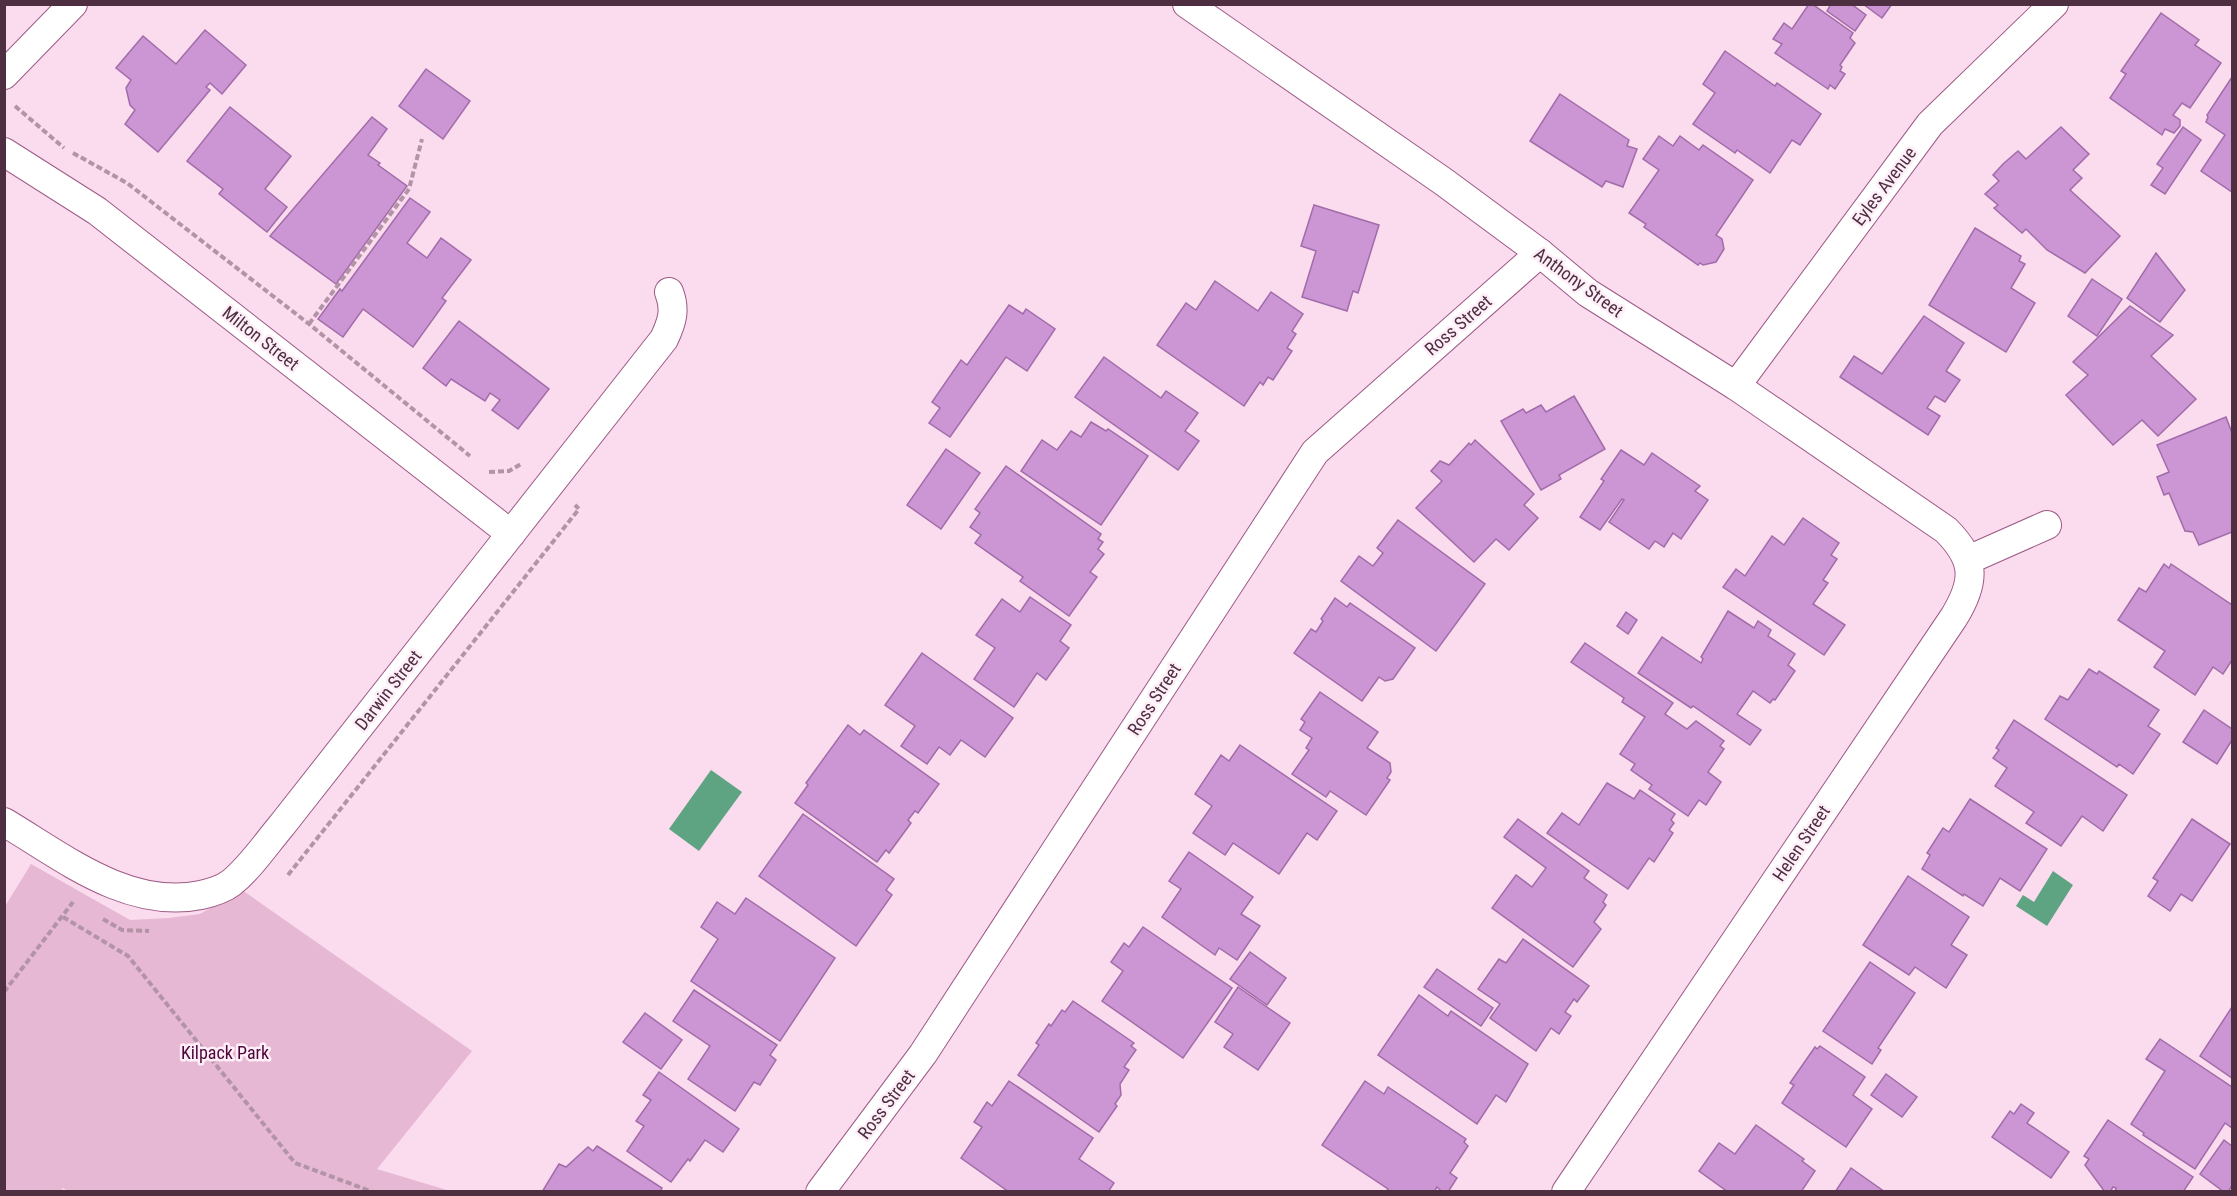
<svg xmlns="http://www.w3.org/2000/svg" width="2237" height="1196" font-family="'Roboto Condensed',sans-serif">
	<rect width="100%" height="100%" fill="#fbdbee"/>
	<polygon fill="#e6b8d4" points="31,864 130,920 169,918 200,914 242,890 472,1051 377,1169 450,1191 69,1192 63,1188 61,1191 5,1191 4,908"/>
	<g fill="#5ea382">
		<polygon points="711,770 742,792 699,851 669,829"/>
		<polygon points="2053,871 2073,885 2047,926 2016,906 2023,895 2034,902"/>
	</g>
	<g fill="#cc95d4" stroke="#a16ca9" stroke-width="1.5">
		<polygon points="1809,4 1812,4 1853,33 1850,38 1855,43 1840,65 1842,67 1840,71 1845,74 1835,89 1830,85 1828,89 1775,53 1782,44 1773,39 1784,23 1792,29"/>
		<polygon points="1831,4 1851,4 1866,15 1855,31 1827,11"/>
		<polygon points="1863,4 1892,4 1882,18"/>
		<polygon points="2161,13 2199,40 2195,45 2221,63 2190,108 2182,103 2173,115 2180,120 2180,126 2174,133 2165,129 2162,135 2110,98 2126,74 2121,71"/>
		<polygon points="205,30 246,65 222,94 210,83 206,87 210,90 158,152 125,124 135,110 130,105 126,88 131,80 116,68 143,36 176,64"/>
		<polygon points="1725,51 1775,86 1777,83 1821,114 1800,145 1792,140 1770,173 1737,150 1735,153 1693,124 1715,93 1703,84"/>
		<polygon points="426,69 470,101 443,139 399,106"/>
		<polygon points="2232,77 2232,192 2201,171 2225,135 2206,122 2208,117 2207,115"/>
		<polygon points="1560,94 1629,140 1627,146 1637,149 1623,187 1606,181 1602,187 1530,141"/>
		<polygon points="230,107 291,156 265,189 287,207 267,232 219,194 223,189 187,161"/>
		<polygon points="372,117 387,129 368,155 380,163 378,165 407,186 336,284 270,236"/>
		<polygon points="2061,127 2089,154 2073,170 2082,178 2070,190 2120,236 2085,273 2047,250 2026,229 2022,233 1994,208 1998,205 1985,194 1999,181 1993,175 2003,164 2018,151 2026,159"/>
		<polygon points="2183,127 2201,140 2165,194 2151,185 2163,168 2157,164"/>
		<polygon points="1659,136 1673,146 1680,136 1699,150 1703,145 1753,180 1716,235 1722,239 1724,249 1716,262 1703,265 1700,263 1698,265 1644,227 1646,224 1629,213 1659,170 1643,159"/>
		<polygon points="410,198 430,212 407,243 427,258 441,238 471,260 442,298 446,301 413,347 363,309 343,337 318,319 340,289 342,291"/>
		<polygon points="1314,205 1379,225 1358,293 1353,291 1347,311 1302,297 1316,251 1301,246"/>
		<polygon points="1975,228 2021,256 2019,261 2025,264 2011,288 2035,303 2006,352 1929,305"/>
		<polygon points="2156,253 2185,290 2160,322 2127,298"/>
		<polygon points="2092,279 2122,299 2097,336 2068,316"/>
		<polygon points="1215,281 1258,311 1271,292 1303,314 1292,331 1296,334 1287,348 1292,351 1273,380 1268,377 1263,385 1260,382 1244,406 1157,345 1186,303 1196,310"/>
		<polygon points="1009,305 1023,314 1026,309 1055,329 1027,371 1006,357 950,437 929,423 940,408 932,402 961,360 967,365"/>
		<polygon points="2130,306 2173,335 2151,356 2196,399 2158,436 2142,420 2113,445 2066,395 2088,375 2073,362"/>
		<polygon points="1924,316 1964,343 1946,371 1960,380 1945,402 1935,396 1927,408 1940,416 1928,435 1840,377 1854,356 1882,374"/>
		<polygon points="459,321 549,389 518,429 492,410 500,400 490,393 485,401 451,379 446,386 423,368"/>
		<polygon points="1104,357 1161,398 1166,391 1198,413 1185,431 1199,441 1178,470 1075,397"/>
		<polygon points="1574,396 1605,449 1559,475 1561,479 1541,490 1501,421 1523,409 1526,413 1541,405 1546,412"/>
		<polygon points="2226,417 2232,433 2232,532 2199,545 2193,532 2185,531 2169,493 2164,495 2157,477 2169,472 2157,445"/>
		<polygon points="1091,422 1106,431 1108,429 1148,456 1101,525 1021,471 1042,440 1057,450 1071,431 1081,437"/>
		<polygon points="1475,440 1534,494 1524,505 1538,518 1509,550 1496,539 1474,562 1416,508 1442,481 1431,471 1440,461 1449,465 1469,443 1471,445"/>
		<polygon points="946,449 980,473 941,529 907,505"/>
		<polygon points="1621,450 1644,465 1652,453 1700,486 1695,491 1708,500 1681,539 1673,533 1664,547 1655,541 1649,549 1609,522 1624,500 1622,499 1600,530 1580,517 1604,481 1601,479"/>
		<polygon points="1006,466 1101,534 1098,539 1103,542 1098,549 1104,554 1090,572 1097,577 1069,616 1020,581 1023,577 975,543 981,535 970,527 980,513 975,509"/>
		<polygon points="1803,518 1839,543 1831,555 1837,559 1823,580 1828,583 1813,604 1845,625 1824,655 1723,587 1736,569 1745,576 1772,536 1784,545"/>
		<polygon points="1398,520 1485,584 1436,651 1341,581 1359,556 1373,566 1383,553 1377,548"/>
		<polygon points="2164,564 2169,568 2171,564 2232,605 2232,660 2223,674 2213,667 2195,695 2154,667 2165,651 2118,620 2139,588 2146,592"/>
		<polygon points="1030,597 1071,625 1060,641 1069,648 1046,680 1037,673 1014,707 974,679 995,648 976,635 1002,599 1020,612"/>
		<polygon points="1335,598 1347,607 1350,603 1415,648 1393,679 1385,681 1379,677 1362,701 1294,653 1311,629 1316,632 1323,621 1321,619"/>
		<polygon points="1728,611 1754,628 1758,621 1771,630 1768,636 1795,654 1788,665 1795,671 1775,700 1773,699 1770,703 1753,691 1737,714 1761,730 1750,745 1693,706 1691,708 1638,673 1662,637 1701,663 1703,659 1701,657"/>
		<polygon points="1626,612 1637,620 1628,634 1617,626"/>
		<polygon points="1585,643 1673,703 1665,714 1687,729 1696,721 1724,741 1720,746 1724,749 1708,772 1721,782 1706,805 1699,800 1688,816 1649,789 1652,785 1631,770 1635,764 1620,754 1645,717 1622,702 1624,698 1571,662"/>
		<polygon points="922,653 1013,718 985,757 961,740 950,755 939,747 927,764 901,746 915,726 885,705"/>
		<polygon points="2089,669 2097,674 2099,671 2159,710 2148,726 2160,734 2133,774 2119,764 2117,767 2045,719 2060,696 2068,700"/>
		<polygon points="1320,692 1378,732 1367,748 1390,763 1391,772 1387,778 1390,780 1366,815 1330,791 1326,797 1292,774 1309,750 1306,748 1312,738 1300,730 1305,722 1301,719"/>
		<polygon points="2204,710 2232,729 2232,740 2217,764 2183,742"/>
		<polygon points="2014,720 2127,795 2103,831 2082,816 2061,846 2026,823 2034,812 1995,786 2007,768 1993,758 1999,750 1996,748"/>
		<polygon points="848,725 860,735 864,730 939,784 918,813 915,811 908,820 911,823 889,853 886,850 877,862 795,803 808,785 806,783"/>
		<polygon points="1240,745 1337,811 1317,840 1307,833 1279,874 1233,843 1225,855 1193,833 1212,806 1195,794 1221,755 1229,761"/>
		<polygon points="1607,783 1634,799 1640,790 1675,814 1671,820 1674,823 1669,830 1673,833 1654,862 1649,858 1628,889 1547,833 1562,813 1579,825"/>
		<polygon points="1970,799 2047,849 2020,891 2000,878 1983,906 1964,894 1963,896 1922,869 1930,855 1927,853 1943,828 1949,832"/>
		<polygon points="803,814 894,879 886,890 892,895 856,946 759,876"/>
		<polygon points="1518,819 1589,871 1584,878 1607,895 1603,902 1606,905 1594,922 1601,929 1573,967 1492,908 1516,875 1532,887 1546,868 1504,837"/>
		<polygon points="2192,819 2230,844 2192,901 2181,894 2170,911 2148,896 2158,881 2153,878"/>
		<polygon points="1189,852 1253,897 1241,914 1260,926 1237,960 1219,948 1215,955 1162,917 1181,889 1169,881"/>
		<polygon points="1908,876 1969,917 1951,945 1967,955 1946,988 1915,967 1909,975 1863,945"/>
		<polygon points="746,898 835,958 780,1041 691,981 718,939 701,927 717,902 735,914"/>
		<polygon points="1143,927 1232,988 1183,1058 1102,1001 1123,971 1111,962 1124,943 1129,947"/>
		<polygon points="1523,939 1589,986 1577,1002 1574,999 1565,1012 1571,1016 1559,1034 1551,1028 1536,1051 1490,1018 1500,1004 1478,989 1499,959 1506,963"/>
		<polygon points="1250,952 1286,978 1267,1005 1230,979"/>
		<polygon points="1870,962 1915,993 1878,1048 1881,1050 1872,1064 1823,1031"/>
		<polygon points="1437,969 1493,1008 1481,1026 1424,987"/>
		<polygon points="1238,987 1290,1023 1258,1070 1224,1047 1233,1034 1215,1022"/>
		<polygon points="694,990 777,1045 770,1055 776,1060 760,1085 754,1082 735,1111 688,1079 710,1046 673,1021"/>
		<polygon points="1419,995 1448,1016 1451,1011 1528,1064 1506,1102 1496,1095 1477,1124 1378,1055"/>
		<polygon points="1073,1001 1134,1043 1131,1046 1136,1050 1124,1067 1129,1070 1120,1084 1121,1095 1115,1104 1117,1106 1099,1132 1018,1075 1039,1045 1036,1043 1049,1024 1051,1026 1062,1010 1065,1012"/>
		<polygon points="2232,1007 2232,1078 2200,1056"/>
		<polygon points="645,1013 682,1040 661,1069 623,1042"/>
		<polygon points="2160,1039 2232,1087 2232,1128 2225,1123 2195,1169 2143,1135 2144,1133 2131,1124 2165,1071 2146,1059"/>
		<polygon points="1820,1046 1865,1077 1853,1095 1872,1109 1846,1147 1782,1103 1794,1085 1790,1083 1815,1047 1817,1049"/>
		<polygon points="659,1072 739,1129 723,1152 705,1140 690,1161 688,1159 671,1182 627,1151 644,1126 636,1121 651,1100 643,1095"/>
		<polygon points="1886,1074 1917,1097 1902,1117 1871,1095"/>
		<polygon points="1009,1081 1093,1138 1079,1159 1114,1183 1108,1192 1009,1192 961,1158 982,1127 974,1122 987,1102 992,1106"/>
		<polygon points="1365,1081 1384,1094 1388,1087 1466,1139 1464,1142 1468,1146 1450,1173 1457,1178 1448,1192 1442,1192 1437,1187 1434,1192 1386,1192 1388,1189 1322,1145"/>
		<polygon points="2021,1104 2034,1113 2027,1123 2069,1152 2051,1178 1992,1137 2010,1111 2014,1114"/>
		<polygon points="2108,1120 2193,1177 2183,1192 2115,1192 2116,1188 2113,1187 2110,1192 2105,1192 2085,1165 2089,1159 2084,1156"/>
		<polygon points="1756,1125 1804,1159 1802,1161 1815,1171 1801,1192 1728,1192 1699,1171 1719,1143 1735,1154"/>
		<polygon points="2224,1140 2232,1146 2232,1185 2228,1192 2224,1192 2200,1174"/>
		<polygon points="597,1146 662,1188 660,1192 542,1192 559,1164 566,1167 588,1147 593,1151"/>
		<polygon points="1851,1168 1885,1192 1835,1192"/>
	</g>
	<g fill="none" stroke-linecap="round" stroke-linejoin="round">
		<g stroke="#9e5a86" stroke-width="30">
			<g id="minor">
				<path d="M1187,4l257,178 96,71 48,40 148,93 210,144c30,30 30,51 8,87l-388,575"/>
				<polyline points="4,75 73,4"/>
				<polyline points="4,152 97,211 511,534"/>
				<polyline points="1736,386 1930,124 2054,4"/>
				<polyline points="1968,560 2047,525"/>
				<path d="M4,822c59,35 124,88 197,73 9,-2 22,-6 30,-12 19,-15 35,-39 51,-58l382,-486c8,-17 12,-29 5,-47"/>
				<polyline points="820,1192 923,1054 1315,452 1540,253"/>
			</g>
		</g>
		<g stroke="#b394a7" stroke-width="4" stroke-dasharray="6 3" stroke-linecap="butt">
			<polyline points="15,106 64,148"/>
			<polyline points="73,153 127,183 309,324 470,456"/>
			<polyline points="309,324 409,189 422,139"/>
			<polyline points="489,472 509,471 521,464"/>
			<polyline points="288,875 579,509 575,505"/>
			<polyline points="63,917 128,956 295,1163 373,1192"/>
			<polyline points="103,919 122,930 149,931"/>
			<polyline points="4,992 73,902"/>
		</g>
		<use href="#minor" stroke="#fff" stroke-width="28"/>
	</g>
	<g text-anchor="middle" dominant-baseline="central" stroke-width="5" stroke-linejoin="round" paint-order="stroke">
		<g font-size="18" fill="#4e2f42" stroke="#feeef7">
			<text transform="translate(1884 186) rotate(-53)">Eyles Avenue</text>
			<text transform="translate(1579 282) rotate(36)">Anthony Street</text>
			<text transform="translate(1458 325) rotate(-41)">Ross Street</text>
			<text transform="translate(261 338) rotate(38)">Milton Street</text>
			<text transform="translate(388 690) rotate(-52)">Darwin Street</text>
			<text transform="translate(1154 699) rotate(-57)">Ross Street</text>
			<text transform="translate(1801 843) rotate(-56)">Helen Street</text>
			<text transform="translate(886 1104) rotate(-53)">Ross Street</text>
		</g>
		<g font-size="18" fill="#4d053a" stroke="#feeef7">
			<text x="225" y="1052">Kilpack Park</text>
		</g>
	</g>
	<rect width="2237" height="1196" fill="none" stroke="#4e2f42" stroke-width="12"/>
</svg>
